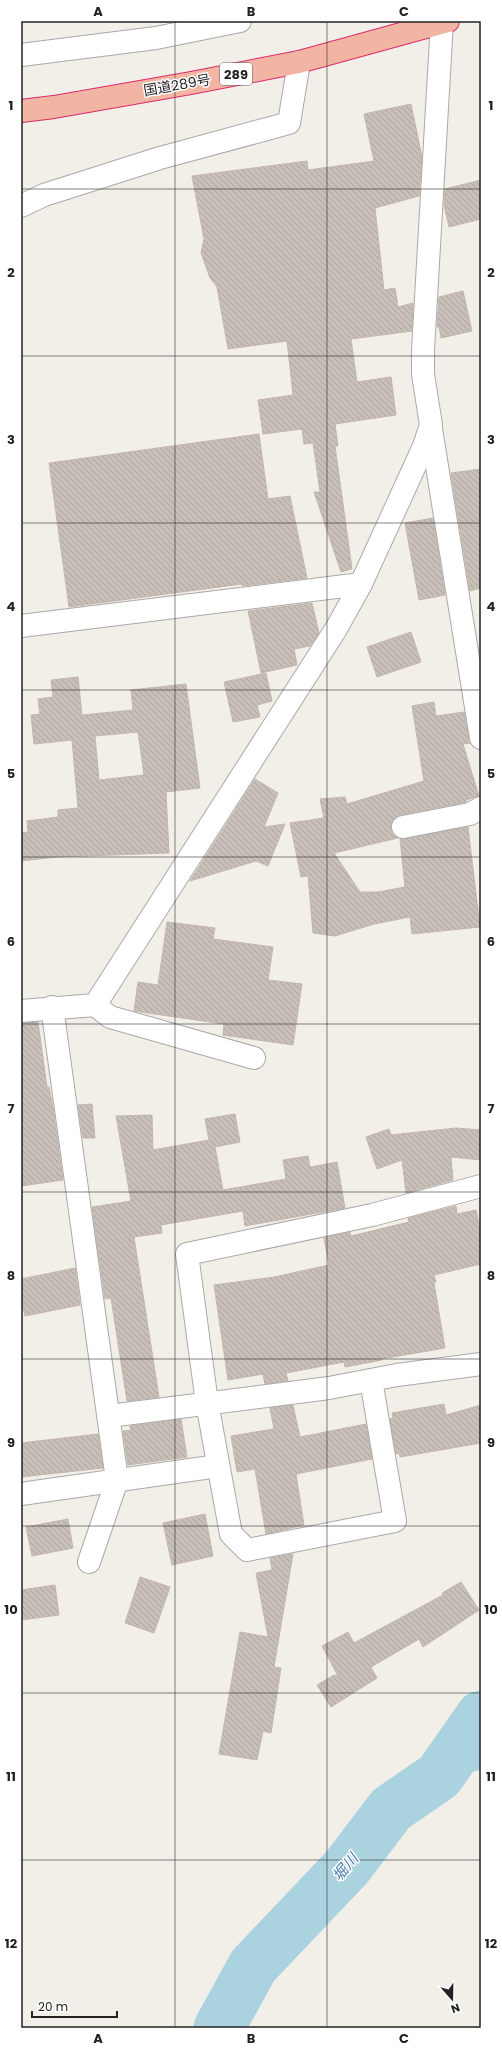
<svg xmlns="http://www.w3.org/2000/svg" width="502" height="2049" font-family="Poppins,'Noto Sans JP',sans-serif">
	<defs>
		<pattern id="building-back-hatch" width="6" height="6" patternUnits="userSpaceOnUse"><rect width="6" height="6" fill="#c7bfb8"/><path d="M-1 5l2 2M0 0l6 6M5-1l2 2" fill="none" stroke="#aba49e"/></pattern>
	</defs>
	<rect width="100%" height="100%" fill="#f2efe9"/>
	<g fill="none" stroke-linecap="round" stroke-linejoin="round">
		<polyline stroke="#aad3df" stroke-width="9" points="439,1776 481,1765"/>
		<polyline stroke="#aad3df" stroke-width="51" points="219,2028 253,1966 347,1867 391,1809 439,1776 481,1716"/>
	</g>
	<g fill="url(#building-back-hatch)" stroke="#c4b6ab" fill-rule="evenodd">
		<polygon points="411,104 422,157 419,196 375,208 384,290 395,288 398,307 413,303 412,331 351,339 357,382 391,377 396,415 335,424 338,446 335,446 352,569 341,572 314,492 320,492 313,443 304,444 302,429 263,434 258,400 293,395 287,341 228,349 217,287 210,278 201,253 204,239 192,176 307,161 308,170 374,161 364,114"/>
		<polygon points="481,180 481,219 449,227 444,205 445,189"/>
		<polygon points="463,291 472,331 441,338 439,327 437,327 439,297"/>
		<polygon points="259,434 268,499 290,496 307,578 242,586 242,584 69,607 49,463"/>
		<polygon points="481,469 481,588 470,591 451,473"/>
		<polygon points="433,518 445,595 419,600 405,523"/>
		<polygon points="312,603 319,633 310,646 294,649 297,665 261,673 248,611"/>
		<polygon points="411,632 421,662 377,677 367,647"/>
		<polygon points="266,673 272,701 257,705 260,717 233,722 224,682"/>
		<path d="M78,677l4,38 51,-5 -2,-20 55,-6 14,104 -34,4 3,61 -113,4 -35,4v-28l7,-1 -1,-11 31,-4v-7l20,-2 -6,-68 -38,4 -3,-29 9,-1 -2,-15 15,-2 -2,-17zM138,732l6,43 -45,5 -4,-44z"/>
		<polygon points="434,702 436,716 464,712 470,743 463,744 479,796 466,800 466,802 400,815 395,818 391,823 391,830 398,838 334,853 360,892 378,892 405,887 400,839 468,827 480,927 412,934 410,917 374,924 335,936 313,933 308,876 301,877 290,823 324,818 320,799 345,797 347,804 424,781 412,706"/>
		<polygon points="255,779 278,793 264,827 285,824 268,866 256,861 190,881"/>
		<polygon points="167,922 215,928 213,939 273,947 268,980 302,984 293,1045 223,1035 224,1024 134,1011 138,982 158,985"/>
		<polygon points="38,1022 47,1087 49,1087 53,1107 63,1180 21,1186 21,1023"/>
		<polygon points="92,1104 95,1138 83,1138 78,1105"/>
		<polygon points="235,1114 240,1142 215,1147 223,1190 286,1179 283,1160 308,1156 310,1167 337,1162 345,1208 245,1226 243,1211 161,1225 162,1233 134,1237 159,1397 127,1401 111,1298 105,1299 92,1207 131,1201 116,1116 152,1115 153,1150 209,1140 205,1119"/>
		<polygon points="456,1128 481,1130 481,1160 451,1157 453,1180 406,1193 402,1160 377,1169 366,1137 389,1129 391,1135"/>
		<polygon points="456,1206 457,1214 476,1210 481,1233 481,1264 434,1275 436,1282 434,1283 445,1348 381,1359 382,1360 345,1367 344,1362 286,1373 288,1381 265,1384 263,1374 228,1380 214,1285 274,1277 329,1265 324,1238 350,1232 351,1236 409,1222 408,1218"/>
		<polygon points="75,1268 80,1305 25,1316 21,1300 21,1279"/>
		<polygon points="444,1404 446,1415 481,1405 481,1443 400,1457 399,1453 396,1454 390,1419 393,1418 392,1413"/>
		<polygon points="293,1405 300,1437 366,1424 372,1459 296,1474 304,1525 266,1534 255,1469 237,1472 231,1436 274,1429 270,1408"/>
		<polygon points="181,1419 187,1457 128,1465 123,1431 131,1430 130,1426"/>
		<polygon points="98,1434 103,1468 21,1477 21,1443"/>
		<polygon points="205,1514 213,1556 172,1565 163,1523"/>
		<polygon points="68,1519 73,1548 32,1556 26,1527"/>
		<polygon points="293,1554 274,1667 281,1668 271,1733 263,1731 257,1760 219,1754 240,1632 268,1637 256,1573 272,1570 270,1558"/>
		<polygon points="140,1577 170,1587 154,1633 125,1623"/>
		<polygon points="461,1582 479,1610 423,1647 419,1639 371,1667 377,1678 331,1707 317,1685 334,1675 338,1676 322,1646 348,1632 354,1643 443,1595 442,1593"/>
		<polygon points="55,1585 59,1615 21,1620 21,1590"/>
	</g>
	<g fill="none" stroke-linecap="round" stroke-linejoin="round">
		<g stroke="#a9a9a9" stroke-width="24">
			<g id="minor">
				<polyline points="21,55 156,38 240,21"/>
				<polyline points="21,206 44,195 160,158 289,123 299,62"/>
				<polyline points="431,429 481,738"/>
				<polyline points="21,626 361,584"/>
				<polyline points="403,827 470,814 481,808"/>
				<polyline points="95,1005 110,1017 254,1058"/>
				<polyline points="52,1007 117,1480 89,1562"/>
				<polyline points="21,1011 95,1005 336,629 361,584 424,446 431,425 423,374 423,350 442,21"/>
				<polyline points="371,1380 395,1521 247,1550 231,1534 207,1403 187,1254 372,1215 481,1186"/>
				<polyline points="109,1416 329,1388 397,1375 481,1364"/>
				<polyline points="21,1494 218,1466"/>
			</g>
		</g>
		<g stroke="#dc2a67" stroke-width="24">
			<polyline id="trunk" points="21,111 54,107 191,83 299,62 448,21"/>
		</g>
		<use href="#minor" stroke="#fff" stroke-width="22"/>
		<use href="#trunk" stroke="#f2b4a3" stroke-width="22"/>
	</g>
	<path fill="none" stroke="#222" stroke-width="1" stroke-opacity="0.55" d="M175,21v2007M327,21v2007M21,189h460M21,356h460M21,523h460M21,690h460M21,857h460M21,1024h460M21,1192h460M21,1359h460M21,1526h460M21,1693h460M21,1860h460"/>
	<g text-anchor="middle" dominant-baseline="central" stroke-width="3" stroke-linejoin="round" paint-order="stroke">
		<rect fill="#fff" stroke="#646464" stroke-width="1" x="220" y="63" width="32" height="22" rx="3"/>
		<g font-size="13" font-weight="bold" fill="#222">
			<text x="236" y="74">289</text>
		</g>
		<g font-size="14" fill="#222" stroke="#fff">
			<text transform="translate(177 85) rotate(-10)">国道289号</text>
		</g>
		<g font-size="15" font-style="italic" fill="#4a7aab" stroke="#fff">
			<text transform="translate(345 1867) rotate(-50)">堀川</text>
		</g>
	</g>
	<rect width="502" height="2049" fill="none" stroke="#ffffff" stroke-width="44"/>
	<g transform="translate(452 1999) rotate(160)" stroke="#ffffff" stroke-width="3" paint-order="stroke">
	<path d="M0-3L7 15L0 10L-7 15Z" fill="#222222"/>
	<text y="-6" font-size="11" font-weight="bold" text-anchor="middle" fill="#222222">N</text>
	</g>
	<path d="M32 2011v6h85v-6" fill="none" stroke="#222222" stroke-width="2"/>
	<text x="38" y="2011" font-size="12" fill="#222222" stroke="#ffffff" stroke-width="3" paint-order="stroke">20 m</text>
	<rect x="22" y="22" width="458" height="2005" fill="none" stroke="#222" stroke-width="1.5"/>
	<g font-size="13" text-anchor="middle" font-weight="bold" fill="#222">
		<text x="98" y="16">A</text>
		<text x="251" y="16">B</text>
		<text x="404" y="16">C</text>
		<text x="11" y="110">1</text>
		<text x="491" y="110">1</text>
		<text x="11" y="277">2</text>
		<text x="491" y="277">2</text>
		<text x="11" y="444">3</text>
		<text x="491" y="444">3</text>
		<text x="11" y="611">4</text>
		<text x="491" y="611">4</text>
		<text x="11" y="778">5</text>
		<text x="491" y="778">5</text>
		<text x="11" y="946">6</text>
		<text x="491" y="946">6</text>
		<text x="11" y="1113">7</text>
		<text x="491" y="1113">7</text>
		<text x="11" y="1280">8</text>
		<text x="491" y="1280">8</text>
		<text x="11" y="1447">9</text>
		<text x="491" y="1447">9</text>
		<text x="11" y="1614">10</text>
		<text x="491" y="1614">10</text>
		<text x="11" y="1781">11</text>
		<text x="491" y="1781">11</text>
		<text x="11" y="1948">12</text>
		<text x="491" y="1948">12</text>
		<text x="98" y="2043">A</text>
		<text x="251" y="2043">B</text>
		<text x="404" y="2043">C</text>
	</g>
</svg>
